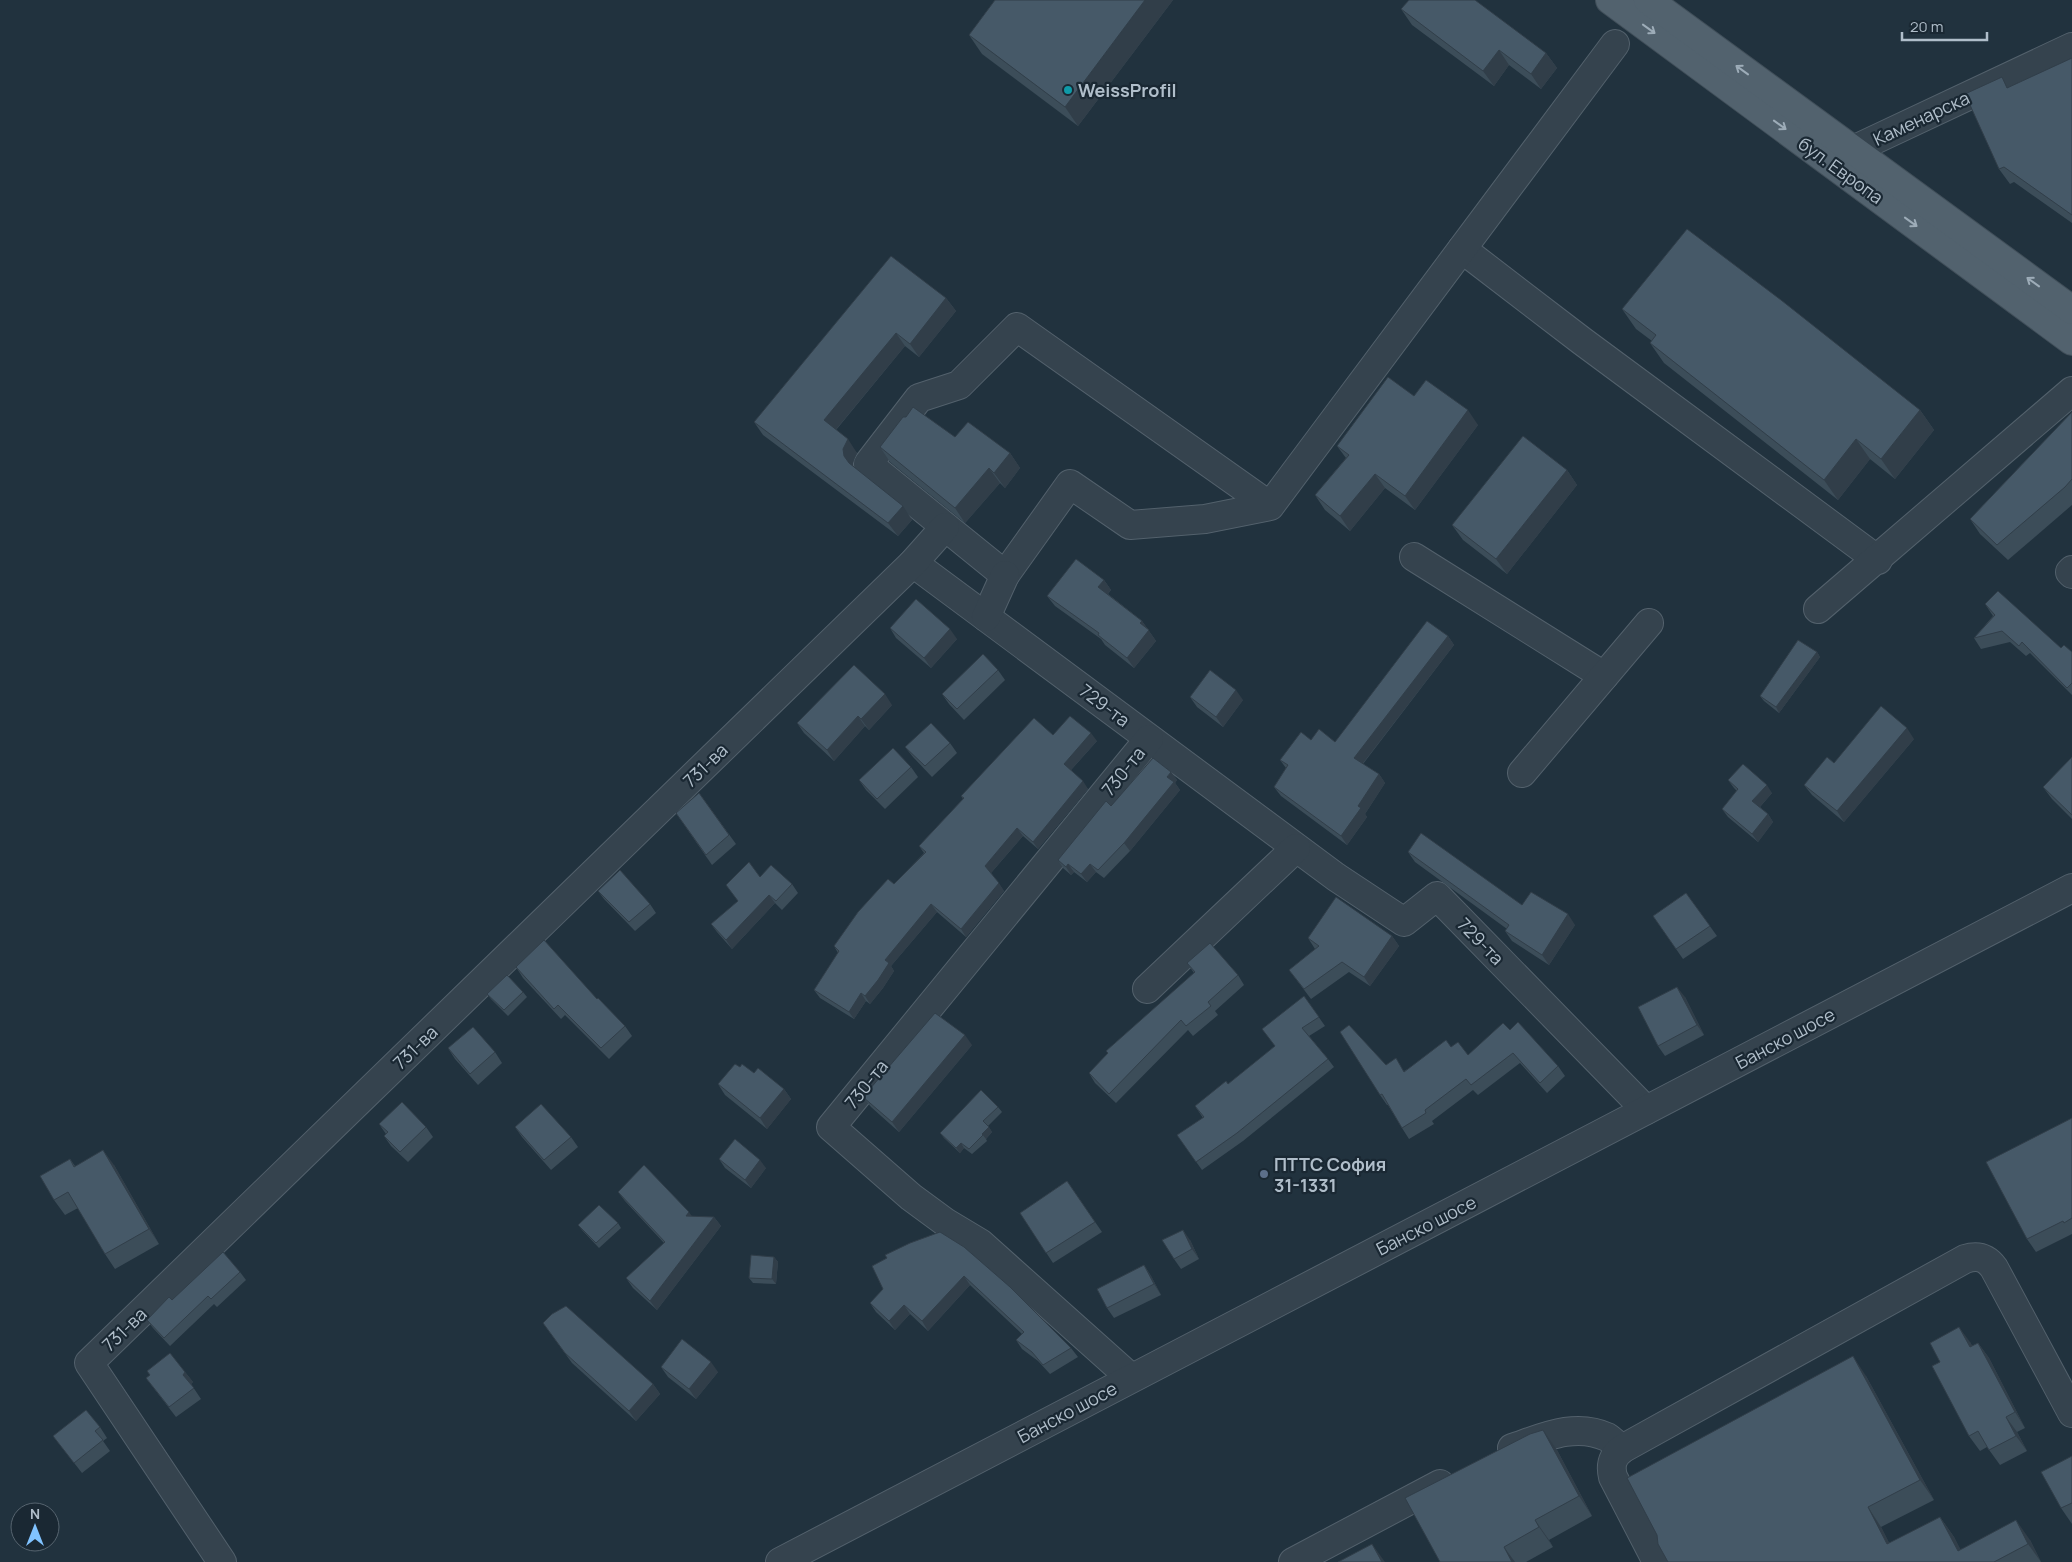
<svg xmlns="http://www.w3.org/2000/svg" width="2072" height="1562" font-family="Manrope,sans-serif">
	<rect width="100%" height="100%" fill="#21323e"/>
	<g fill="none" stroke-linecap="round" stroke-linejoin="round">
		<g stroke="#53616c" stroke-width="30">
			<g id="minor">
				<polyline points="1851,151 2072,47"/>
				<polyline points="1462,249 1582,341 1878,560"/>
				<polyline points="1270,506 1017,327 959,385 919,398 868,464 1005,575 1070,484 1130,525 1205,519 1270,506 1615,44"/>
				<polyline points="1414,557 1604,676"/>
				<polyline points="913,563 1336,877 1404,922 1437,896 1646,1110"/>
				<polyline points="2072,570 2070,572 2072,574"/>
				<polyline points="1818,609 2072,391"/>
				<polyline points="986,617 1005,575"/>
				<polyline points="1522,773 1649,623"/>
				<polyline points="1147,989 1296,848"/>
				<polyline points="1131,1378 980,1243 945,1222 911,1197 831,1127 1149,739"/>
				<path d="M1512,1448c30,-10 63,-26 95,-11 5,3 10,9 15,12"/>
				<polyline points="222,1562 89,1363 913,563 945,527"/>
				<polyline points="780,1562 2072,888"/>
				<polyline points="1293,1562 1440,1484"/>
				<path d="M1657,1562l-44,-85c-3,-12 -1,-20 9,-28l343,-190c13,-4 21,-2 29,9l78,145"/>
			</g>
		</g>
		<g stroke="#414f5a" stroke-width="30">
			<g id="major">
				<polyline points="1610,0 2072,341"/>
				<polyline points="1648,0 2072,310"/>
			</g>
		</g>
		<use href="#minor" stroke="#35434e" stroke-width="28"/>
		<use href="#major" stroke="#52626e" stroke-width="28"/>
	</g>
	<g fill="#3c4d59">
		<polygon points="995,0 1173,0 1078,126 982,54 969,35"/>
		<polygon points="1401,9 1546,53 1557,68 1541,89 1509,65 1494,86 1412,25"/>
		<polygon points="2072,58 2072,223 2014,182 2010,184 1999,169 2009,87"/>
		<polygon points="946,298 956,311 919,357 905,346 836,430 857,453 853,462 853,466 912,520 898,536 763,435 754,422"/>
		<polygon points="1622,309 1920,410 1934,430 1895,479 1870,459 1838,500 1664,363 1650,343 1652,341 1636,329"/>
		<polygon points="1414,396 1478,425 1415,510 1385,488 1350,531 1325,510 1315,495 1346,458 1337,446"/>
		<polygon points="2072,412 2072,505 2008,560 1980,534 1970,519"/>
		<polygon points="955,437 1010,453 1020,468 1005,488 1000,483 965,523 890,462 880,447"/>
		<polygon points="1567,470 1577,485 1507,574 1463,540 1452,525"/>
		<polygon points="1104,580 1111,590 1108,594 1142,621 1156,641 1134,668 1105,645 1101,639 1055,606 1047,596"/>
		<polygon points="1985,604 2061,648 2072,652 2072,695 2030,653 2026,656 2010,642 1981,649 1974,638 1993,616"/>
		<polygon points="890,628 957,639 931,668 896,638"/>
		<polygon points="1448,636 1454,645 1363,764 1379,774 1385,783 1365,814 1367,817 1347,845 1281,796 1274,787 1286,768 1280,760 1311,740 1335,742"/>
		<polygon points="1817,652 1820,657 1779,713 1764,701 1760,696"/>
		<polygon points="998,670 1005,680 964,720 949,704 942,694"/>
		<polygon points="1190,697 1243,700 1223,727 1197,707"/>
		<polygon points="892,705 869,730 865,726 834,761 804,733 797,723"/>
		<polygon points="1053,735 1097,741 1071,770 1088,789 1038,849 1023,836 991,873 1004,891 966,937 937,912 891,966 894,971 883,988 870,1004 866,1001 854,1019 820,998 814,990 838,953 834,946 924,853 919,846 963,799 961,796"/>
		<polygon points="1914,739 1844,822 1812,795 1804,785 1834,763"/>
		<polygon points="950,743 957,753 932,777 913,757 905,747"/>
		<polygon points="2072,757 2072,819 2052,799 2043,787"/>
		<polygon points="911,767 918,777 885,809 866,790 859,780"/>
		<polygon points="1171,772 1177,780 1175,783 1180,790 1130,851 1104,878 1096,872 1087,882 1074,872 1071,875 1063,868 1058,860 1111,806"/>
		<polygon points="1728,780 1772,793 1760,807 1768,814 1773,822 1758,842 1728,817 1722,809 1737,791 1734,788"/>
		<polygon points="699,793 736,844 712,865 676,813"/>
		<polygon points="1408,852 1522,905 1575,925 1549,965 1512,941 1505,931 1507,929 1415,862"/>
		<polygon points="760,877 792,884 798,893 782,910 775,903 732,949 717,932 711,924 738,901"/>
		<polygon points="598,891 650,904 656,913 635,931 604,899"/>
		<polygon points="1686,893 1717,936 1683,959 1653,916"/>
		<polygon points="1392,936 1399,946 1370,986 1349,972 1311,999 1289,970 1315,949 1308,938"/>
		<polygon points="1187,963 1238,975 1244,985 1215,1011 1218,1015 1193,1036 1188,1030 1116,1103 1095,1083 1089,1073 1108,1054 1106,1051 1194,973"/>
		<polygon points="516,967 597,999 625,1026 632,1036 609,1059 565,1015 561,1019 523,978"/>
		<polygon points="523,992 527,997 508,1016 491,999 487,994"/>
		<polygon points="1304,996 1325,1026 1309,1036 1328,1059 1334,1067 1243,1141 1202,1170 1177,1135 1203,1118 1195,1106 1228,1084 1275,1046"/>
		<polygon points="1685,997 1704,1035 1665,1056 1658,1046"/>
		<polygon points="1510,1030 1558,1066 1565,1076 1547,1093 1520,1063 1478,1095 1473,1090 1432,1121 1434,1124 1409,1139 1402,1128 1388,1105 1387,1105 1380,1095 1386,1065 1404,1071 1451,1047 1468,1055"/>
		<polygon points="972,1045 899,1132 871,1107 863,1097"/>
		<polygon points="448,1048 495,1052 502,1063 478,1085 455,1059"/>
		<polygon points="740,1067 754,1073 784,1089 791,1099 767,1129 725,1095 718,1084"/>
		<polygon points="998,1107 1002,1112 988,1126 992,1132 986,1139 987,1141 972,1154 964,1148 960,1153 944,1138 940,1133"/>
		<polygon points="2072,1118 2072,1235 2072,1234 2036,1252 2027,1239"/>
		<polygon points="379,1124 426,1127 433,1137 408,1162 391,1146 384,1136 386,1134"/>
		<polygon points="515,1127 571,1137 578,1147 551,1170 522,1137"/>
		<polygon points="70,1159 75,1166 114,1165 159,1244 115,1269 105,1254 78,1208 65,1215 54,1200"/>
		<polygon points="719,1159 766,1168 751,1188 725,1168"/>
		<polygon points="1067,1181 1102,1232 1053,1263 1020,1213"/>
		<polygon points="618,1192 692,1217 714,1217 721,1226 657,1310 633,1288 626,1278 664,1243 625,1201"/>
		<polygon points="618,1223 621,1228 599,1248 582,1230 578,1225"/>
		<polygon points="940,1232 1071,1348 1078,1357 1050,1374 1038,1361 1022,1349 1016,1340 1022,1334 970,1285 928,1331 910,1314 895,1330 876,1312 870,1303"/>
		<polygon points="1190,1240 1199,1259 1181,1269 1174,1259"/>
		<polygon points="774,1257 778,1262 776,1284 753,1283 749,1278"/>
		<polygon points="1144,1265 1151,1276 1161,1295 1114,1318 1107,1308"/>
		<polygon points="240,1272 246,1280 217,1307 214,1304 170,1346 153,1328 147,1320 172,1300"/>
		<polygon points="543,1323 653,1384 660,1394 636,1421 572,1363"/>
		<polygon points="1970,1342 1972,1346 1978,1343 1989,1358 2025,1428 2017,1432 2027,1451 2000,1465 1987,1447 1980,1451 1969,1436 1940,1362"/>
		<polygon points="661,1367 718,1372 696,1399 668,1377"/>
		<polygon points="185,1372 193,1382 191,1384 201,1399 176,1417 146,1378"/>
		<polygon points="1866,1376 1934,1500 1881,1527 1889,1543 1940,1517 1954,1537 1960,1549 2030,1540 2041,1562 1668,1562"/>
		<polygon points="100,1427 107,1438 103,1441 110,1451 82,1473 53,1436"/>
		<polygon points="1557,1450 1592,1516 1549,1540 1553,1547 1526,1562 1440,1562"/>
		<polygon points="2072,1456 2072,1524 2061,1508"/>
	</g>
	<g fill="#313e49">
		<polygon points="1145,0 1173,0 1078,126 1065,107"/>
		<polygon points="1499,50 1509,65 1494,86 1483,71"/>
		<polygon points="1546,53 1557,68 1541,89 1531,74"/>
		<polygon points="946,298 956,311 919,357 910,344"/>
		<polygon points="896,333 905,346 833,433 824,420"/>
		<polygon points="1468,410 1478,425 1415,510 1405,496"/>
		<polygon points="1920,410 1934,430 1895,479 1881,459"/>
		<polygon points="848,439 857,453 853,462 853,469 844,456 843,449"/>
		<polygon points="1856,439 1870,459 1838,500 1824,480"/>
		<polygon points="1010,453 1020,468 1005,488 994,473"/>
		<polygon points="989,468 1000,483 965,523 955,508"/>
		<polygon points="1567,470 1577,485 1507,574 1496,559"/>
		<polygon points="1375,474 1385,488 1350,531 1340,516"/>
		<polygon points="903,506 912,520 898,536 888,523"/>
		<polygon points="1104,580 1111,590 1105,597 1098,587"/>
		<polygon points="1142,621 1156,641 1134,668 1127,658 1140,623"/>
		<polygon points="950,629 957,639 931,668 924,658"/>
		<polygon points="1448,636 1454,645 1360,767 1354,758"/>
		<polygon points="1817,652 1820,657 1779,713 1776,707"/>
		<polygon points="1236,690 1243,700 1223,727 1216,717"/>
		<polygon points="885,694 892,705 869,730 861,719"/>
		<polygon points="858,716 865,726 834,761 827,750"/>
		<polygon points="1907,728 1914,739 1844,822 1837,811"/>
		<polygon points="1091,733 1097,741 1069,772 1064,764"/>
		<polygon points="1171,772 1177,780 1175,783 1180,790 1130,851 1124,843"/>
		<polygon points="1379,774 1385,783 1365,814 1367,817 1347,845 1341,836 1358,806"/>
		<polygon points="1083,781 1088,789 1038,849 1033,842"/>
		<polygon points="1767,785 1772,793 1758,809 1752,801"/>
		<polygon points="1768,814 1773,822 1758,842 1752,834"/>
		<polygon points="1017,828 1023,836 990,874 985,866"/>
		<polygon points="1068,864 1074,872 1071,875 1066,867"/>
		<polygon points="1090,864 1096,872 1087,882 1081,874"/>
		<polygon points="999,883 1004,891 966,937 961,929"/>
		<polygon points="769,895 775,903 732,949 726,940"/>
		<polygon points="931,904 937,912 891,966 894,971 883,988 870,1004 865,996 885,960"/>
		<polygon points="1568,914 1575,925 1549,965 1542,955"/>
		<polygon points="1392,936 1399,946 1370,986 1364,977"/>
		<polygon points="1677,987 1685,997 1704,1035 1697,1025"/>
		<polygon points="861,993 866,1001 854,1019 849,1012"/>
		<polygon points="965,1035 972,1045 899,1132 892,1122"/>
		<polygon points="784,1089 791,1099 767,1129 760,1118"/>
		<polygon points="989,1127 992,1132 986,1139 982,1134"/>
		<polygon points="961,1143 964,1148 960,1153 956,1148"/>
		<polygon points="103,1150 114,1165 159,1244 149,1229"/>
		<polygon points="760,1160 766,1168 751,1188 745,1180"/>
		<polygon points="689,1212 696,1222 686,1216"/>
		<polygon points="714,1217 721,1226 657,1310 650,1301"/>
		<polygon points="1183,1230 1190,1240 1199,1259 1192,1249"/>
		<polygon points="774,1257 778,1262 776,1284 772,1279"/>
		<polygon points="1144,1265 1151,1276 1161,1295 1154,1284"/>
		<polygon points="964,1276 970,1285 928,1331 922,1321"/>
		<polygon points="904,1305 910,1314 895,1330 889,1321"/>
		<polygon points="1959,1327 1970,1342 1981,1362 1970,1347"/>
		<polygon points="1978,1343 1989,1358 2025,1428 2015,1412"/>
		<polygon points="1853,1356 1866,1376 1934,1500 1920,1480"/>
		<polygon points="711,1362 718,1372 696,1399 689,1389"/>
		<polygon points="185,1372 193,1382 190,1385 183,1375"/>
		<polygon points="653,1384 660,1394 636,1421 629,1411"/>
		<polygon points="2006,1417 2017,1432 2027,1451 2016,1436"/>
		<polygon points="1543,1430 1557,1450 1592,1516 1579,1496"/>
		<polygon points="1868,1507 1881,1527 1899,1562 1887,1544"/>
		<polygon points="1940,1517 1954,1537 1967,1562 1958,1551"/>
		<polygon points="1535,1520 1549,1540 1553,1547 1539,1527"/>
		<polygon points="2016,1520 2030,1540 2041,1562 2028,1544"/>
		<polygon points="1372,1544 1385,1562 1382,1562"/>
		<polygon points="1504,1547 1515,1562 1512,1562"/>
	</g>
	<g fill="#465968" stroke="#313e49">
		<polygon points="995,0 1145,0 1065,107 969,35"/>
		<polygon points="1409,0 1475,0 1546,53 1531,74 1499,50 1483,71 1401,9"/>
		<polygon points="2072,58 2072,215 2004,167 1999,169 1965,94 2002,77 2007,88"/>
		<polygon points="1687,229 1781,300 1920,410 1881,459 1856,439 1824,480 1650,343 1656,335 1622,309"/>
		<polygon points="891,256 946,298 910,344 896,333 824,420 848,439 843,449 844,456 849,463 903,506 888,523 754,422"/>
		<polygon points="1388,377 1414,396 1426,380 1468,410 1405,496 1375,474 1340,516 1315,495 1349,455 1337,446"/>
		<polygon points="913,407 955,437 968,422 1010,453 994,473 989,468 955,508 880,447 903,417 906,417"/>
		<polygon points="2072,412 2072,479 2065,487 1997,545 1970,519"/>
		<polygon points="1523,436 1567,470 1496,559 1452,525"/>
		<polygon points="1076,559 1104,580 1098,587 1142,621 1140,623 1149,630 1127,658 1098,635 1099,633 1047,596"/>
		<polygon points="1998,591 2061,648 2064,645 2072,652 2072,683 2067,688 2022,642 2019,646 2002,631 1974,638 1995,615 1985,604"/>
		<polygon points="916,599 950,629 924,658 890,628"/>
		<polygon points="1427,621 1448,636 1354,758 1379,774 1358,806 1361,808 1341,836 1274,787 1288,765 1280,760 1301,732 1311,740 1319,729 1335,742"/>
		<polygon points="1798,640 1817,652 1776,707 1760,696"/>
		<polygon points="983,654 998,670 957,709 942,694"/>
		<polygon points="854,665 885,694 861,719 858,716 827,750 797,723"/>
		<polygon points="1210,670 1236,690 1216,717 1190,697"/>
		<polygon points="1881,706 1907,728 1837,811 1804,785 1827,757 1834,763"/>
		<polygon points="1070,716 1091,733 1064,764 1083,781 1033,842 1017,828 985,866 999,883 961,929 931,904 885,960 889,963 878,980 865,996 861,993 849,1012 814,990 839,951 834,946 858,912 888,879 894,884 926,852 919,846 964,798 961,796 1034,718 1053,735"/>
		<polygon points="931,723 950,743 925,766 905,747"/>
		<polygon points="893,748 911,767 877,799 859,780"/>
		<polygon points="2072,757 2072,815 2043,787"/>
		<polygon points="1153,758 1171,772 1167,777 1174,782 1124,843 1098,870 1090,864 1081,874 1068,864 1066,867 1058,860 1106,801 1111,806"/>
		<polygon points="1743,764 1767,785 1752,801 1768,814 1752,834 1722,809 1738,789 1728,780"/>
		<polygon points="699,793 729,835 706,855 676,813"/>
		<polygon points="1421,833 1522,905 1531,892 1568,914 1542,955 1505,931 1509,925 1408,852"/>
		<polygon points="749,862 760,877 771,865 792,884 776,901 769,895 726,940 711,924 738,901 726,885"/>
		<polygon points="620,870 650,904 629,922 598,891"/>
		<polygon points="1686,893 1710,926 1676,949 1653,916"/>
		<polygon points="1336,897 1392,936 1364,977 1342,962 1304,989 1289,970 1319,946 1308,938"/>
		<polygon points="544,940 597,999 598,998 625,1026 601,1048 558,1005 554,1009 516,967"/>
		<polygon points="1210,943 1238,975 1208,1002 1211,1006 1186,1026 1181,1020 1109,1094 1089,1073 1108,1053 1106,1051 1195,972 1187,963"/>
		<polygon points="507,975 523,992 504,1010 487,994"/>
		<polygon points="1677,987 1697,1025 1658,1046 1638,1007"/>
		<polygon points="1304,996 1319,1017 1302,1028 1328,1059 1237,1133 1196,1162 1177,1135 1204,1117 1195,1106 1226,1081 1228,1084 1275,1046 1262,1029"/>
		<polygon points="935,1013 965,1035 892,1122 863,1097"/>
		<polygon points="1518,1022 1558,1066 1540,1083 1513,1053 1471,1085 1466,1079 1425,1110 1426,1113 1402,1128 1382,1094 1380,1095 1340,1032 1349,1025 1386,1065 1396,1058 1404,1072 1446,1040 1451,1047 1458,1042 1468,1055 1503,1023 1510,1030"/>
		<polygon points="473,1027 495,1052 470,1074 448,1048"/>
		<polygon points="735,1064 740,1067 742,1064 754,1073 758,1068 784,1089 760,1118 718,1084"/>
		<polygon points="981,1090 998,1107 983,1121 989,1127 982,1134 983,1135 969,1149 961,1143 956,1148 940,1133"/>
		<polygon points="402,1102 426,1127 400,1152 384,1136 388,1132 379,1124"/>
		<polygon points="541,1104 571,1137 544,1160 515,1127"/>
		<polygon points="2072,1118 2072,1218 2064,1223 2063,1221 2027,1239 1986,1162"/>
		<polygon points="735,1139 760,1160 745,1180 719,1159"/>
		<polygon points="103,1150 149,1229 105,1254 68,1192 54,1200 40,1176 70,1159 74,1167"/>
		<polygon points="644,1165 689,1212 686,1216 714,1217 650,1301 626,1278 665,1242 618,1192"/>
		<polygon points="1067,1181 1095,1222 1046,1253 1020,1213"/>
		<polygon points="599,1205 618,1223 596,1243 578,1225"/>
		<polygon points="1183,1230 1192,1249 1174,1259 1162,1240"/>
		<polygon points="940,1232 964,1247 1010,1287 1071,1348 1043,1365 1032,1352 1016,1340 1024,1332 964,1276 922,1321 904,1305 889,1321 870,1303 883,1289 872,1266 887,1258 885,1255 910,1243"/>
		<polygon points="223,1252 240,1272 211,1299 208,1296 164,1338 147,1320 169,1297 172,1300"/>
		<polygon points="751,1255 774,1257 772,1279 749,1278"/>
		<polygon points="1144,1265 1154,1284 1107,1308 1097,1289"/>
		<polygon points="566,1306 653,1384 629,1411 565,1353 543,1323 552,1314"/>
		<polygon points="1959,1327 1970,1347 1978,1343 2015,1412 2006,1417 2016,1436 1989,1450 1978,1431 1969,1436 1932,1366 1940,1362 1930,1343"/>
		<polygon points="682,1339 711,1362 689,1389 661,1367"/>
		<polygon points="170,1353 185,1372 183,1375 194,1388 169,1407 146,1378 150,1375 147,1371"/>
		<polygon points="1853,1356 1920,1480 1868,1507 1887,1544 1940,1517 1958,1551 2016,1520 2028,1544 1994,1562 1668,1562 1658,1544 1657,1535 1627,1478"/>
		<polygon points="86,1410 100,1427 95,1431 103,1440 74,1463 53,1436"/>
		<polygon points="1543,1430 1579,1496 1535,1520 1539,1527 1504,1547 1512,1562 1440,1562 1405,1498 1530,1434"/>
		<polygon points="2072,1456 2072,1503 2061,1508 2041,1472"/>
		<polygon points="1372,1544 1382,1562 1338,1562"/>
	</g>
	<defs><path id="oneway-shaft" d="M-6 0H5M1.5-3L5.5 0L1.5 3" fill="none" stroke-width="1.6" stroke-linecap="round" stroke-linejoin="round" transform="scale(1.25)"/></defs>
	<g stroke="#9dacb8">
		<use href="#oneway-shaft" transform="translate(1649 29) rotate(36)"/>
		<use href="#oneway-shaft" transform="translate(1742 70) rotate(-144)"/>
		<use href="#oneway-shaft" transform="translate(1780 125) rotate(36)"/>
		<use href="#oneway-shaft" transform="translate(1911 222) rotate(36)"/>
		<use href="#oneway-shaft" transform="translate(2033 282) rotate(-144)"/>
	</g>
	<circle fill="#0f9aa8" stroke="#1a2833" stroke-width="2" cx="1068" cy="90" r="5"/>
	<circle fill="#5c6f8a" stroke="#1a2833" stroke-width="2" cx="1264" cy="1174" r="5"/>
	<g text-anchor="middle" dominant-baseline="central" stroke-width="4.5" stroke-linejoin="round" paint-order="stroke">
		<g font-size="18" font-weight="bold" fill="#b0beca" stroke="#1a2833" text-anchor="start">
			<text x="1078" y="90">WeissProfil</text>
			<text x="1274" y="1164">ПТТС София<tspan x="1274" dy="21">31-1331</tspan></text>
		</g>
		<g font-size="18" fill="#b0beca" stroke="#1a2833">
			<text transform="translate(1921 118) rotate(-25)">Каменарска</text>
			<text transform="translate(1841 170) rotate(36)">бул. Европа</text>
			<text transform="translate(1105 705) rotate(37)">729-та</text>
			<text transform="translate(705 765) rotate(-44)">731-ва</text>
			<text transform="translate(1123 771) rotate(-51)">730-та</text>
			<text transform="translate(1481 941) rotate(46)">729-та</text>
			<text transform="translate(1785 1038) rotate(-28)">Банско шосе</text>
			<text transform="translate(415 1047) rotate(-44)">731-ва</text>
			<text transform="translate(866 1084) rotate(-51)">730-та</text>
			<text transform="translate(1426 1225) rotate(-27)">Банско шосе</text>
			<text transform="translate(124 1329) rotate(-44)">731-ва</text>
			<text transform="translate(1067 1412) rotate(-28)">Банско шосе</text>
		</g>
	</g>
	<g transform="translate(35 1527)"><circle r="24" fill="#1a2833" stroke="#56646f"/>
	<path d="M0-4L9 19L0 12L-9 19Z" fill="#80c3ff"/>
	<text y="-8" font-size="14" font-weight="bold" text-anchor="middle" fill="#b0beca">N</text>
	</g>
	<path d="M1902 32v8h85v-8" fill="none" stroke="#b0beca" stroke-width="2.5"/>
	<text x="1910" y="32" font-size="15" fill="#b0beca" stroke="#1a2833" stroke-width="4" paint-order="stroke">20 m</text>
</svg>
